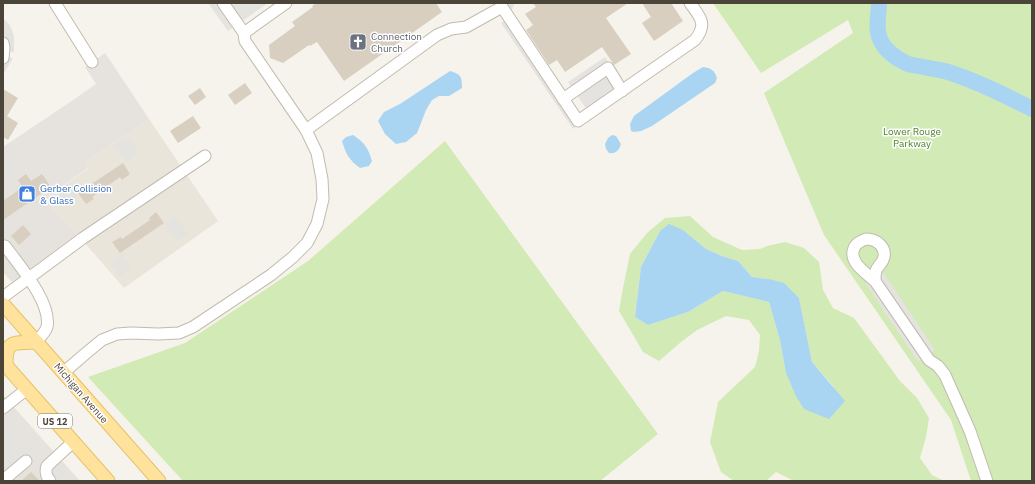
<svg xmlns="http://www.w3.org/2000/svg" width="1035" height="484" font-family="'IBM Plex Sans',sans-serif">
	<rect width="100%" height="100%" fill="#f6f3ec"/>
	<polygon fill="#eae5da" points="149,119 218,221 124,288 77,234 43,199 88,169 85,162"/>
	<g fill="#e6e2dd">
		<polygon points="105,53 149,119 85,162 88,168 43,199 77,234 12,282 3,272 3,147 60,109 96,84 85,67"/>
		<polygon points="3,395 80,481 3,481"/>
	</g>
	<g fill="#d2eab5" fill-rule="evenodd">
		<polygon points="713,3 1032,3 1032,481 971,481 951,420 824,235 764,93 853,33 848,20 761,73"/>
		<polygon points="445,141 658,434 600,481 183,481 88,377 185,343 308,261"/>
		<path d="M690,216l23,21 29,13 18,-1 7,-3 18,-4 19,6 15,14 4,28 10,18 21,10 46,63 17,17 12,20 -3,19 -6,21 12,17 12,6h-150l-18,-9 -10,9h-32l-13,-9 -11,-30 8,-40 37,-35 4,-16 1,-16 -11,-15 -23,-4 -29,14 -16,12 -22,19 -16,-9 -24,-41 4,-23 7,-34 17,-21 18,-15zM683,230l23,19 16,7 16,5 14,16 17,2 30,19 13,64 22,25 -48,-14 -6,-33 -11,-38 -46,-11 -35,21 -40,13 -13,-8 6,-50 19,-36z"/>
	</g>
	<g fill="#e5e3e0">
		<polygon points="208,3 268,3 228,31"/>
		<polygon points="498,3 516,3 514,4 512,10 514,17 580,114 587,110 568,82 605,57 628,91 573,129 501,23 507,19"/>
		<polygon points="3,18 9,24 12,30 14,36 14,52 9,51 8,57 13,58 3,75"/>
		<polygon points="127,135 139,153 126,162 114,144"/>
		<polygon points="13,154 26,172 3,188 3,161"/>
		<polygon points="70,182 79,195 66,204 57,191"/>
		<polygon points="176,216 188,234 177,241 165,223"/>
		<polygon points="5,221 13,232 3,242 3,223"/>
		<polygon points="123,254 132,268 119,277 110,263"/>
		<polygon points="884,273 935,350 918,362 866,284"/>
		<polygon points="9,423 37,458 8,481 3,479 3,427"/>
		<polygon points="41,464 51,476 58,470 68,481 41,481 32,471"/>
	</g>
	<g fill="#a9d4f2">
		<path d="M703,67c8,1 11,3 14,11l-2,5 -63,43 -11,5 -7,1 -3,-1 -1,-7 4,-8 59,-43z"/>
		<path d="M450,71c11,3 12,6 12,17l-13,8h-10l-7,4 -6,10 -9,23 -11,9 -10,2 -11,-10 -7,-13 6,-9 16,-8z"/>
		<path d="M353,135c12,8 15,13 19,26l-3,5 -9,2c-11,-8 -14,-14 -18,-27l4,-4z"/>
		<path d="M612,135l4,1 5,8c-2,6 -5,10 -12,9l-3,-4 -1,-5 3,-6z"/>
		<polygon points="669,224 683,230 706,249 722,256 738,261 752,277 769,279 784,283 799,298 812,362 845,401 829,419 804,409 796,396 786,373 780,340 769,302 723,291 688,312 648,325 635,317 641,267 660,231"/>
	</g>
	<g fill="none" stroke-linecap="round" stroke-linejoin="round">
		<path stroke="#a9d4f2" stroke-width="16" d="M879,3c0,12 -4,25 1,36 4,10 15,19 24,23 4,3 9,3 14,4 10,2 20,3 30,6 29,9 57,23 84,37"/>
	</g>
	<g fill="#d8cfc1">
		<polygon points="316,3 436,3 442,12 344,81 317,42 310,46 309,45 283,63 270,58 269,45 295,26 292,22 313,7 312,6"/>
		<polygon points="533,3 628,3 606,18 631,54 614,65 602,47 565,72 557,60 549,65 526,30 533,25 525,14 536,7"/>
		<polygon points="642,3 671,3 683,21 654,41 642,23 651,17"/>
		<polygon points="245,83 252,93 235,105 228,95"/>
		<polygon points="200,88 206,97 195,105 188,96"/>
		<polygon points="3,89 18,98 7,116 18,123 8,140 3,137"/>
		<polygon points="193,116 201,128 178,143 170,131"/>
		<polygon points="123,163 130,174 122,180 120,177 92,197 94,199 86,204 78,193"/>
		<polygon points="26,174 31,181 42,174 51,187 3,220 3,201 23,187 18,180"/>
		<polygon points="156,212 164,223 120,253 112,242 121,237 122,239 150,220 149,218"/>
		<polygon points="23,225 31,234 19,245 11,236"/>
		<polygon points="31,472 40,481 21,481"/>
	</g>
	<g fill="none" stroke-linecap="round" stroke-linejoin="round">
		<g stroke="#c2bbae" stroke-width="13">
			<g id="minor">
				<polyline points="55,3 92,62"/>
				<polyline points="244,33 286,3"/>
				<polyline points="3,43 4,48 3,58"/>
				<polyline points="563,99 608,68 622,91"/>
				<path d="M306,130l131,-95 14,-6 15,-2 36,-20 76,114 117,-81c13,-16 5,-23 -5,-37"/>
				<path d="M866,239c11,0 22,9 17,21 -2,4 -6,7 -7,11 -1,3 -1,7 -1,10 -9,-8 -27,-19 -21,-33 2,-5 7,-7 12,-9z"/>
				<path d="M3,246h2c14,19 47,57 42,81 -2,6 -7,10 -11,15"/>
				<polyline points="875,281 929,360 938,366 945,375 970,431 987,481"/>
				<polyline points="3,297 83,238 205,156"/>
				<polyline points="63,373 85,354 102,340 117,334 131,333 158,334 179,333 193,327 271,275 293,257 307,243 317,224 323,199 322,179 317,153 306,130 245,41 244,33 223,3"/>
				<polyline points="3,408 27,389"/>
				<polyline points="7,477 26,461"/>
				<path d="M50,481c-4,-5 -5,-9 -3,-15l26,-24"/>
			</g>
		</g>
		<g stroke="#e6c16a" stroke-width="15">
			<g id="major">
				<polyline points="3,304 159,481"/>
				<polyline points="3,362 108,481"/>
				<path d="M6,365c0,-27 8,-21 30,-23"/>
			</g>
		</g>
		<use href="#minor" stroke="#fff" stroke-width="11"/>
		<use href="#major" stroke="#ffe39c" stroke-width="13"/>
	</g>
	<defs>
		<g id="church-square" transform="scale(0.9)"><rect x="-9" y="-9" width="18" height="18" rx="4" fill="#6b7280" stroke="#fff"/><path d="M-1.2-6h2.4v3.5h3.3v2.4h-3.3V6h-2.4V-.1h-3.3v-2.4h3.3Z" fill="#fff"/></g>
		<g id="shop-square" transform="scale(0.9)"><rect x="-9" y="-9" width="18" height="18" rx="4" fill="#3f7fe0" stroke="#fff"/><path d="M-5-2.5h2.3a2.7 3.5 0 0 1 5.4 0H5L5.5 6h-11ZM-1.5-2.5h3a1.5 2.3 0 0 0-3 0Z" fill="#fff"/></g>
	</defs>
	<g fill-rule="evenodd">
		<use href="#church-square" x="358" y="42"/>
		<use href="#shop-square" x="27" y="194"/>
	</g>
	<g text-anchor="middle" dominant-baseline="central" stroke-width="3" stroke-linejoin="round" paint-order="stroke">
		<rect fill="#fff" stroke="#817c74" stroke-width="1" x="38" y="414" width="34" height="14" rx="3"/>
		<g font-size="9" font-weight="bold" fill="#4b4439">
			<text x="55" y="421">US 12</text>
		</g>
		<g font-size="10" fill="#5b616d" stroke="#fff" text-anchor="start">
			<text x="371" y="36">Connection<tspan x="371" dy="12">Church</tspan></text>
		</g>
		<g font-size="10" fill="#4a7f2a" stroke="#fff">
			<text x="912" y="131">Lower Rouge<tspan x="912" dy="12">Parkway</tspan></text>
		</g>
		<g font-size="10" fill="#366cbe" stroke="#fff" text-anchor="start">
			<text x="40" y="188">Gerber Collision<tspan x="40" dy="12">&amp; Glass</tspan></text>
		</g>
		<g font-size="10" fill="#4b4439" stroke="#fff">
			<text transform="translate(81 393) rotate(49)">Michigan Avenue</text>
		</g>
	</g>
	<rect width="1035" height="484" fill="none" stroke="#4b4439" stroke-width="8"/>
</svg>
